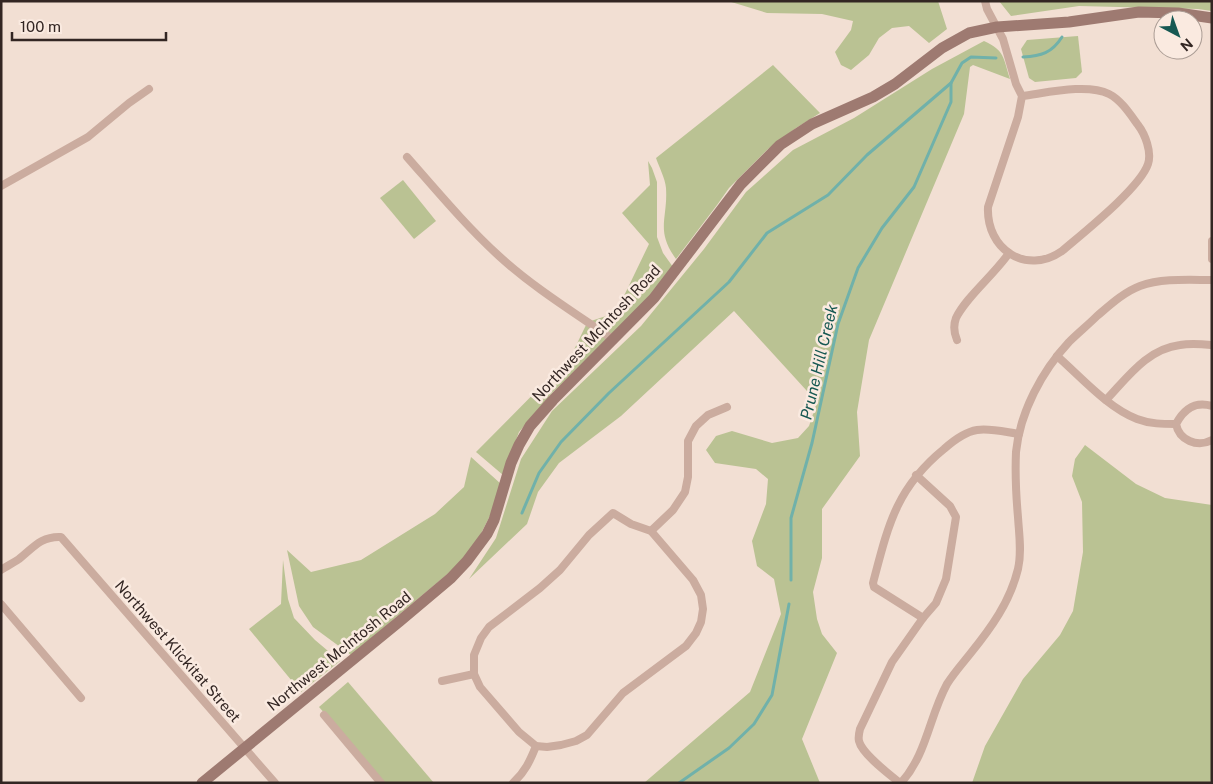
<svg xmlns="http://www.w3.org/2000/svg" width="1213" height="784" font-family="'Public Sans',sans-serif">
	<rect width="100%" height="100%" fill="#f2dfd3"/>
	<g fill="#bac293">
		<polygon points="728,1 938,1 947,29 929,43 909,26 892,28 879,38 869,55 851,70 841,65 835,52 851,30 853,21 822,14 767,13"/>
		<polygon points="999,1 1212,1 1212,11 1198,9 1079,6 1011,16"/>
		<polygon points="1078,36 1082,72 1076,78 1035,82 1029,78 1021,49 1027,40"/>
		<path d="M984,41c21,10 19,16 26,38l-37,-14 -3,2 -6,47 -95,226 -12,72 3,44 -38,53v49l-9,34 4,27 5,15 15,19 -35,86 18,44h-176l106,-91 31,-78 -7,-35 -17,-13 -5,-25 14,-37 2,-25 -12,-10 -41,-6 -9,-13 10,-14 16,-5 40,12 26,-5 11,-12 8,-24 -83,-91 -113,105 -62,47 -21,29 -11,32 -58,55 27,-41 25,-79 31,-48 89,-85 63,-77 42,-57 47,-42 61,-32 78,-49z"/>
		<path d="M773,65l47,48 -24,15 -28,21 -39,39 -12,17 -41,54c-21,-29 -8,-40 -10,-71 -1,-10 -7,-21 -10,-30z"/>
		<polygon points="648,161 652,168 657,182 657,237 663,253 673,267 658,287 613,337 591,321 609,315 622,300 649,244 622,213 650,185"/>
		<polygon points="403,180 436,221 414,239 380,198"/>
		<polygon points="586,325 609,340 552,393 519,432 503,475 476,452 571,356"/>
		<polygon points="1085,445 1136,484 1165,498 1212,505 1212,775 1210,783 972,783 985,746 1023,679 1060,635 1073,611 1083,552 1082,502 1072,476 1075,459"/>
		<polygon points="471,457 501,484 494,508 474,547 451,571 351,655 313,627 299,606 287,550 311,572 361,560 435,514 464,487"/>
		<polygon points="283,560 288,599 294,618 315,640 340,661 301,692 249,629 281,604"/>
		<polygon points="348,682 434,783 385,783 319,707"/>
	</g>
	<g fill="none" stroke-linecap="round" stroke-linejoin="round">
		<g stroke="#70b1aa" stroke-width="3">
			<path d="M1023,57c18,-1 29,-4 39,-20"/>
			<polyline points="522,513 539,473 561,442 609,393 729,282 767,233 828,195 867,155 951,83"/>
			<polyline points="791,580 791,518 812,443 838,324 858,268 882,228 914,187 951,102 951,83 962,63 971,57 996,58"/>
			<polyline points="679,783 729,748 754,724 772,695 789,604"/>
		</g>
		<g stroke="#cbac9f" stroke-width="8">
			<path d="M985,1l2,8 16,30 13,45 6,12 -4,21 -30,90c-2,42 38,69 74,44 21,-18 78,-63 86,-87 4,-12 -3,-30 -10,-39 -8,-11 -17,-25 -29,-31 -22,-11 -63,-1 -87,2"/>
			<path d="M407,157c30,34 59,69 92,99 35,32 76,57 115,84"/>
			<polyline points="1,186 88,137 129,103 149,89"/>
			<polyline points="1212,241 1212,259"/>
			<path d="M957,340c-3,-7 -4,-14 -1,-22 10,-21 38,-43 53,-65"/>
			<path d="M1057,356c24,21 51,52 80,63 13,5 26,5 39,5"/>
			<path d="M1106,400c21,-22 41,-51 74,-55 11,-2 21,-1 32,0"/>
			<path d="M1212,406c-17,-5 -28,3 -36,18 3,16 21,24 36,16"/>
			<polygon points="613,513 631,524 651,531 693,580 701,595 703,609 701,622 696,633 686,646 623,693 587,735 576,741 561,745 547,747 536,746 519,732 480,687 474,674 474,655 481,638 489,627 540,588 560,570 589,535"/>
			<polyline points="651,531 673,510 685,492 688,477 688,441 696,426 708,415 727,407"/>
			<path d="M1,570c6,-4 12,-7 18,-11 14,-11 22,-23 42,-22l214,246"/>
			<polyline points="1,604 81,698"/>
			<path d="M923,618l-49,-31 -1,-4c15,-57 23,-95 71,-134 9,-8 20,-17 33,-19 13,-2 28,2 42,4"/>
			<polyline points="442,681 474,674"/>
			<polyline points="324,715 381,783"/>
			<path d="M513,783c12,-11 17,-22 23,-37"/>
			<path d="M900,783c-11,-9 -38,-29 -41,-42 -1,-4 0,-8 1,-12l32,-67 31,-44 13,-15 10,-24 10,-62 -6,-11 -34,-31"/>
			<path d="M901,783c26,-29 28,-66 46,-99 7,-11 15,-20 23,-30 21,-26 40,-52 48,-85 4,-17 1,-35 0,-52 -2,-22 -3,-43 -2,-65 4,-40 26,-81 53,-110 9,-9 19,-17 28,-26 13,-11 27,-24 43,-30 22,-8 49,-6 72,-6"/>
		</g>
		<polyline stroke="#9e7a71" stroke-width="11" points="202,783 400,621 451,578 467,561 487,534 494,520 511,463 519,445 530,426 553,400 654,298 741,184 780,145 812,124 873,97 895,84 942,48 969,33 997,27 1069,22 1139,12 1178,13 1212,18"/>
	</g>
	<g text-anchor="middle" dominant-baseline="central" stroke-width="5" stroke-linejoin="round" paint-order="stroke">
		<g font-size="15" fill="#332623" stroke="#faeae0">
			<text transform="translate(596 333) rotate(-47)">Northwest McIntosh Road</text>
			<text transform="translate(178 651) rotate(49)">Northwest Klickitat Street</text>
			<text transform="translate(339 651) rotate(-39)">Northwest McIntosh Road</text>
		</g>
		<g font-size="16" font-style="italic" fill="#165852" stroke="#faeae0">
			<text transform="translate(819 362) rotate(-77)">Prune Hill Creek</text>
		</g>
	</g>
	<rect width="1213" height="784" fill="none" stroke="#332623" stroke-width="5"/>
	<g transform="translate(1178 35) rotate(139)"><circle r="24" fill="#faeae0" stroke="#aa9c94"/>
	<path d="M0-4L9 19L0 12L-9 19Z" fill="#165852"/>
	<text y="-8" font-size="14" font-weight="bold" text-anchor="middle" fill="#332623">N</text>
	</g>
	<path d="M12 32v8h154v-8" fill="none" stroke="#332623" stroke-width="2.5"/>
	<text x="20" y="32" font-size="15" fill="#332623" stroke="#faeae0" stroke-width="4" paint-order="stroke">100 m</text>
</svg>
